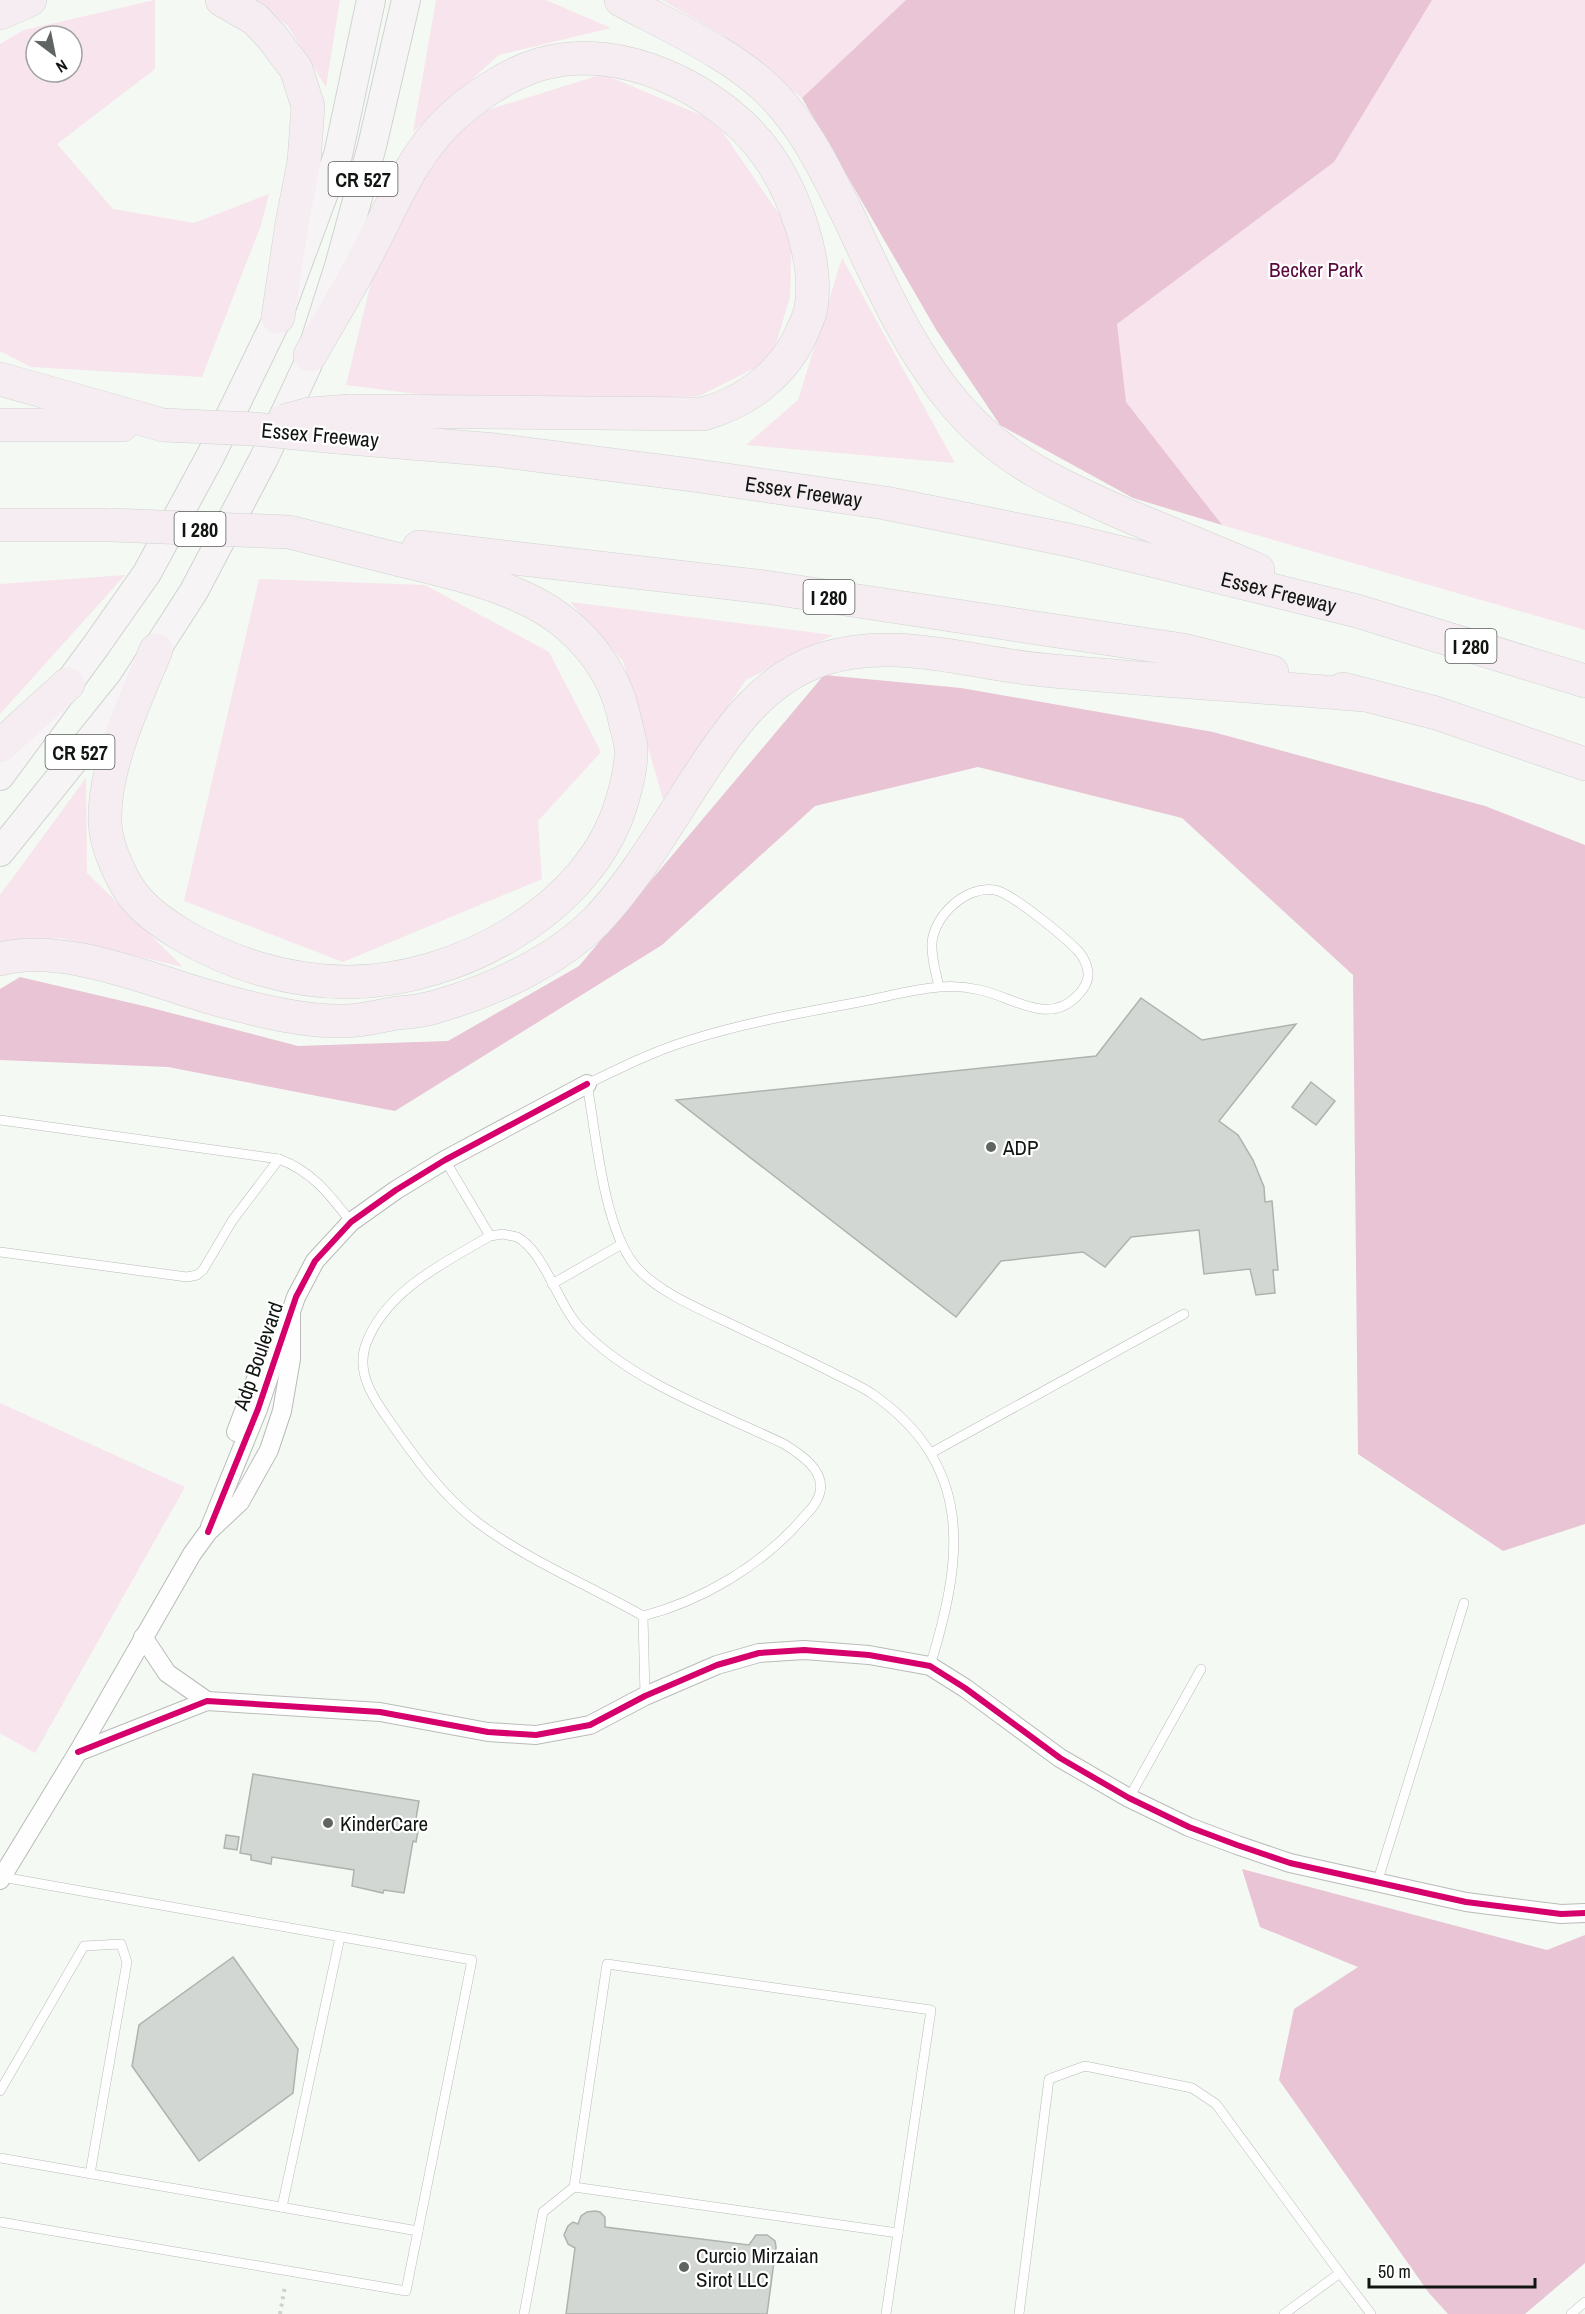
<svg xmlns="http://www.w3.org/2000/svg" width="1585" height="2314" font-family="'Archivo Narrow',sans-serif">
	<rect width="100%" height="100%" fill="#f4f9f4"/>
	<g fill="#f8e4ec" fill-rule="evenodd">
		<path d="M155,0v69l-98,75 56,65 81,14 75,-29 -8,31 -59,152 -171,-10 -31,-16v-307l24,-14zM36,36h36v36h-36z"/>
		<polygon points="255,0 340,0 326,87 288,26"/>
		<polygon points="436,0 546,0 611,28 499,55 413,132"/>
		<polygon points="662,0 1585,0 1585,630 1222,525 1183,504 937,331 802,98 723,35"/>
		<polygon points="603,74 715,121 792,233 790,297 771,360 699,396 480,402 346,385 374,270 438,153 475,114"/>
		<polygon points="842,258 955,463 746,445 798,400"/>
		<polygon points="125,575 0,714 0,584"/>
		<polygon points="259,579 425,585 549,652 601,752 538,821 542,879 343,962 184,901"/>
		<polygon points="570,602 833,635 746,680 663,799 623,661"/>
		<polygon points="86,778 87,873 183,967 60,938 0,945 0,895"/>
		<polygon points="0,1403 185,1487 35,1753 0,1733"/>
	</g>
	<g fill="#e8c4d5">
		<polygon points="906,0 1432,0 1334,162 1117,324 1126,402 1222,525 1133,498 1000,425 937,331 802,98"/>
		<polygon points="824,675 961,688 1213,732 1485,806 1585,845 1585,1524 1503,1551 1358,1454 1353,975 1182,818 978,767 815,806 662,945 395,1111 168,1067 0,1060 0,989 20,977 148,1007 298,1046 448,1041 579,966"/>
		<polygon points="1242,1869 1547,1950 1585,1935 1585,2263 1525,2314 1448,2314 1429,2293 1279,2080 1294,2009 1358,1967 1260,1927"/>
	</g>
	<g fill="#d3d7d3" stroke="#afb3ae" stroke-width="1.5">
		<polygon points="1141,998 1202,1040 1296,1024 1219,1121 1238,1135 1253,1160 1264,1187 1265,1202 1272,1201 1278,1270 1273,1270 1275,1293 1256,1295 1250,1269 1204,1274 1199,1230 1131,1237 1105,1267 1083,1252 1001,1261 956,1317 676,1100 1096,1056"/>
		<polygon points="1311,1082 1335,1101 1316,1125 1292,1107"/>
		<polygon points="253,1774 419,1801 414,1830 418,1831 416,1842 413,1841 404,1893 384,1890 383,1893 352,1886 354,1870 272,1857 271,1864 251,1860 251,1855 240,1853"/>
		<polygon points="226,1835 239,1837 237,1850 224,1848"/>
		<polygon points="233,1957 298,2049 293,2093 199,2161 132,2066 139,2025"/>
		<polygon points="595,2211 600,2212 605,2217 605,2227 749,2245 756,2235 767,2235 775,2241 776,2247 767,2314 566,2314 575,2248 568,2244 564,2235 568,2226 573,2222 578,2224 581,2216 587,2212"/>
	</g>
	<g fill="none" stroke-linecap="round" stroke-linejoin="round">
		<g stroke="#b9bcb8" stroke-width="10">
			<g id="lane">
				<path d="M0,1120l279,39c34,13 50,35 72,63"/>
				<polyline points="445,1160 490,1236"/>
				<path d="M503,1234c4,1 10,2 14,3 28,15 41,69 65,93 52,53 135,82 202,114 16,10 41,26 36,48 -2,11 -11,19 -18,27 -40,46 -100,82 -159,97 -55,-31 -116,-56 -166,-94 -35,-27 -61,-63 -86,-99 -16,-22 -36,-50 -25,-79 20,-54 78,-81 124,-108z"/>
				<polyline points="0,1252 187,1277 197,1275 203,1270 232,1221 279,1159"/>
				<polyline points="552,1284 622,1244"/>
				<polyline points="931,1453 1184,1314"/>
				<polyline points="643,1616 645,1696"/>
				<path d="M930,1666c33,-107 46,-201 -59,-273 -11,-7 -24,-13 -36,-19 -35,-18 -71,-34 -106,-51 -30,-14 -77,-34 -96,-60 -30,-40 -37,-129 -46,-179 33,-16 65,-32 100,-43 56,-18 114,-28 172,-39 27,-5 54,-13 81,-15 13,-1 27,0 40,3 33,7 68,36 97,6 6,-6 12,-15 11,-24 -1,-8 -4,-14 -9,-20 -13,-14 -67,-59 -84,-62 -28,-5 -61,25 -63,53 -1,14 4,30 7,44"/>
				<polyline points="1129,1798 1201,1669"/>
				<polyline points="1377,1883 1464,1603"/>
				<polyline points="0,2091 84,1946 121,1944 127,1962 90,2174"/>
				<polyline points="0,2158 418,2231 472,1960 2,1877"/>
				<polyline points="574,2187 898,2233"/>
				<polyline points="282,2207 340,1937"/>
				<polyline points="0,2222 406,2291 418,2231"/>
				<polyline points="1340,2273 1371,2314"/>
				<polyline points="524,2314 543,2212 574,2187 607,1964 931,2010 886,2314"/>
				<polyline points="1019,2314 1049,2079 1085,2066 1192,2088 1216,2104 1340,2273 1284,2314"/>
				<polyline points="1571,2314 1585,2302"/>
			</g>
		</g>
		<g stroke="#b9bcb8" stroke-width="20">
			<g id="street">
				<polyline points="236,1432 256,1379"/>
				<polyline points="210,1527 258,1409 296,1297 315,1261 351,1222 396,1190 445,1160 587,1084"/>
				<polyline points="143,1637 167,1673 207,1701"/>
				<polyline points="78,1752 207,1701 380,1712 488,1732 536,1735 590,1725 645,1696 717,1665 759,1653 804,1650 869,1655 930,1666 965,1688 1060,1758 1129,1798 1189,1827 1237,1845 1290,1863 1466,1902 1561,1914 1585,1913"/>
				<polyline points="0,1880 78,1752 192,1554 208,1532 240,1502 269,1450 282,1411 291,1359 291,1312"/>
			</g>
		</g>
		<g stroke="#d0d3d0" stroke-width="30">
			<g id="primary">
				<polyline points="0,776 95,647 147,573 211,455 278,317 338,155 371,0"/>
				<polyline points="0,852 131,689 194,591 264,458 307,366 339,266 372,146 406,0"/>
			</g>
		</g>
		<g stroke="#d0d3d0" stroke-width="34">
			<g id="highway">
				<polyline points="222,0 255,19 272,37 296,69 308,106 304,162 292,223 278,317"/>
				<path d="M621,0c48,26 116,56 153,96 34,36 50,72 72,115 33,69 63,142 115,200 45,51 102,76 163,103 45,19 90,37 134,56"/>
				<polyline points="0,13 30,0"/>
				<path d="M310,355c19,-33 38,-64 55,-97 25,-47 44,-98 82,-136 25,-24 60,-48 94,-58 79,-23 178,25 225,89 28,39 53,107 45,155 -1,7 -5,15 -8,22 -18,43 -56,72 -100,84l-353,-3"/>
				<polyline points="0,379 163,425"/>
				<polyline points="0,425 122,425"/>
				<path id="s1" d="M337,437l159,13 196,25 193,28 184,37 288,71 228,70"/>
				<polyline points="0,525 112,525"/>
				<polyline points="419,547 765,587 1183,650 1272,672"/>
				<path d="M156,650c-21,51 -53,117 -51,173 1,24 18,62 34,79 12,13 28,24 43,33 49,29 108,47 166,47 108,0 243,-72 274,-181 5,-17 10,-36 9,-53 -1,-9 -4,-18 -6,-27 -11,-56 -51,-101 -103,-124 -34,-16 -73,-25 -109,-34 -42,-10 -83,-21 -124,-31"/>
				<polyline points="1343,689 1436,713 1585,764"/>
				<polyline points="0,746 68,684"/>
				<path d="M0,959c69,-18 163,27 231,44 35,9 76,19 113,18 18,0 36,-5 53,-8 13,-1 26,-2 38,-6 56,-16 119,-44 161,-86 37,-38 72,-98 102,-144 32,-49 66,-99 125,-118 72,-23 147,4 220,11 106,10 214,16 321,25"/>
			</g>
		</g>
		<polyline stroke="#d0d2d0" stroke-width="4" stroke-dasharray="3 4.5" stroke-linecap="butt" points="280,2314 285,2286"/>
		<use href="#lane" stroke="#fdfefd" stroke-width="9"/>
		<use href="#street" stroke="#fdfefd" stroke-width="18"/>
		<use href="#primary" stroke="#f7f4f6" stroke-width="28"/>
		<use href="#highway" stroke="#f5edf1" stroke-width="33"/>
		<g stroke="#d0d3d0" stroke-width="34" stroke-linecap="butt">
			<g id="highway-bridge">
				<polyline points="284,421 310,414 350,411"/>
				<polyline points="163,425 254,429 337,437"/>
				<polyline points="112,525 289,532"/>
			</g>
		</g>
		<use href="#highway-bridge" stroke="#f5edf1" stroke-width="33"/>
		<g stroke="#fff" stroke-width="10">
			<g id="cycleway">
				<polyline points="208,1532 258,1409 296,1297 315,1261 351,1222 396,1190 445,1160 587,1084"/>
				<polyline points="78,1752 207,1701 380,1712 488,1732 536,1735 590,1725 645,1696 717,1665 759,1653 804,1650 869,1655 930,1666 965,1688 1060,1758 1129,1798 1189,1827 1237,1845 1290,1863 1466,1902 1561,1914 1585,1913"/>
			</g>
		</g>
		<use href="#cycleway" stroke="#d6006c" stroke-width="6"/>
	</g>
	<g fill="#616561" stroke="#fff" stroke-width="2">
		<circle cx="991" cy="1147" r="6"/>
		<circle cx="328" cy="1823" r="6"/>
		<circle cx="684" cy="2267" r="6"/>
	</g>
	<g text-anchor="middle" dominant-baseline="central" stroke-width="4.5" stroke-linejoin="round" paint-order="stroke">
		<g fill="#fff" stroke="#595c59" stroke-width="1.5">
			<rect x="328.5" y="162" width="69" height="34" rx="4.5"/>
			<rect x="174.5" y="512" width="51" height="34" rx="4.5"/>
			<rect x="803.5" y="580" width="51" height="34" rx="4.5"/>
			<rect x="1445.5" y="629" width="51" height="34" rx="4.5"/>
			<rect x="45.5" y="735" width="69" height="34" rx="4.5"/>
		</g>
		<g font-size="20" font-weight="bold" fill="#121612">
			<text x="363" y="179">CR 527</text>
			<text x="200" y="529">I 280</text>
			<text x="829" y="597">I 280</text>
			<text x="1471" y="646">I 280</text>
			<text x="80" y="752">CR 527</text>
		</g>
		<g font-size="21" fill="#5b093d" stroke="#fff">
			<text x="1316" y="269">Becker Park</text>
		</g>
		<g font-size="21" fill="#121612" stroke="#fff">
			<text transform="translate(320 435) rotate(5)">Essex Freeway</text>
			<text stroke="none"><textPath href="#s1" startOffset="470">Essex Freeway</textPath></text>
			<text stroke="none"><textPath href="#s1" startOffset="956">Essex Freeway</textPath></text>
			<text transform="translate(258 1356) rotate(-71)">Adp Boulevard</text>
		</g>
		<g font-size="21" fill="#121612" stroke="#fff" text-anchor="start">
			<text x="1003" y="1147">ADP</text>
			<text x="340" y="1823">KinderCare</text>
			<text x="696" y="2255">Curcio Mirzaian<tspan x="696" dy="24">Sirot LLC</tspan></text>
		</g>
	</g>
	<g transform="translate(54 54) rotate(148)"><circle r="28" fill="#ffffff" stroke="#a0a2a0" stroke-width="1.5"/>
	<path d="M0-4.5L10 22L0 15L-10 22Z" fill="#616561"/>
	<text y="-9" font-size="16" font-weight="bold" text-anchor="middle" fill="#121612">N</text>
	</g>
	<path d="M1369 2278v9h166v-9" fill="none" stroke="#121612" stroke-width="3"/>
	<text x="1378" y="2278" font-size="18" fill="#121612" stroke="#ffffff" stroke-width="4.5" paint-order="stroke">50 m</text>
</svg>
